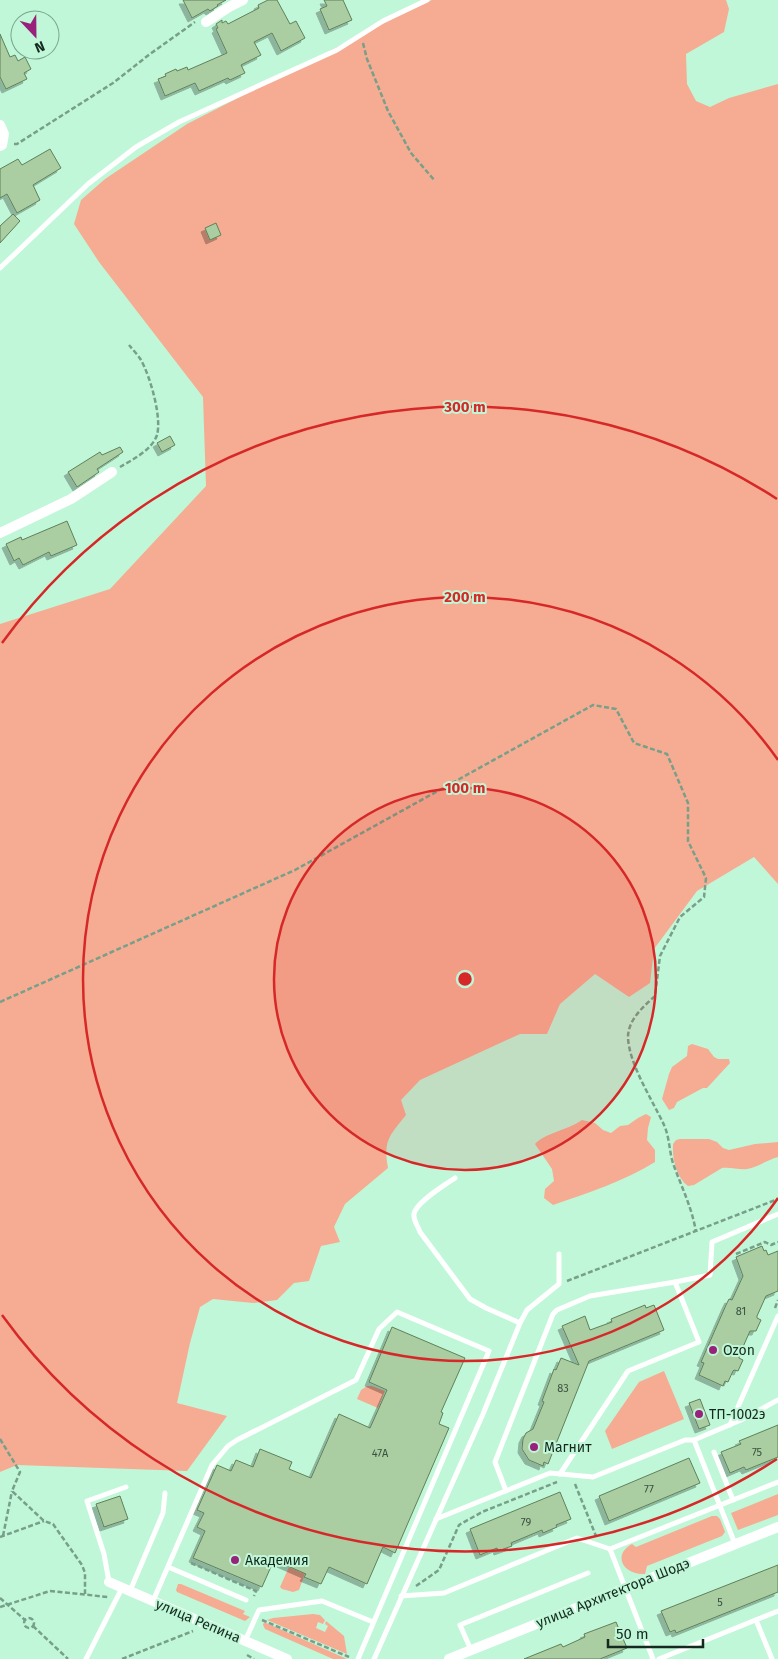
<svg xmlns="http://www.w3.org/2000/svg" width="778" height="1659" font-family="'Fira Sans',sans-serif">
	<defs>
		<filter id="shadow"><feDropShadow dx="-4" dy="4" stdDeviation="0" flood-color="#0004"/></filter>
	</defs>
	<rect width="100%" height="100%" fill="#c0f7d8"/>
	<g fill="#f6ac92">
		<path d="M432,0h294l3,9 -5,23 -38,22 1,30 9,17 14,6 19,-9 49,-14v800l-24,-27 -57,34 -43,58 -4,34 -21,14 -34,-23 -35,30 -13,30h-27l-100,46 -19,20 5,15c-17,21 -23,26 -18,53l-43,36 -11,23 6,15 -19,4 -12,35 -15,2 -17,17 -24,3 -40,-4 -13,8 -10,36 -13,60 50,13 -40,55 -170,-6 -17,7v-848l110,-35 96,-103 -3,-89 -104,-135 -25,-38 7,-24 24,-21 82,-55 205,-105z"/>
		<polygon points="692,1044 708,1049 714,1057 718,1059 729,1059 730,1063 707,1088 703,1088 677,1102 674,1108 669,1110 662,1099 669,1074 672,1067 687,1056 688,1046"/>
		<path d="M646,1114l5,3 -3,11 -1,12 8,10v12c-30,19 -68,31 -102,43l-9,-7 1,-9 9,-8 -2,-12 -17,-25c10,-11 33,-14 47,-24l13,3 8,7 8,3 9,-7 8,-1 10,-7z"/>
		<path d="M680,1139h29l8,3 6,6 6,2 26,-6 23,-2v15c-11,3 -20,10 -31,12 -8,1 -16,-2 -25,-1l-28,17 -6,1c-12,-9 -16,-28 -15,-42l3,-4z"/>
		<polygon points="664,1371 684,1419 612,1449 605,1431 639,1382"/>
		<polygon points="367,1386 372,1386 385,1391 378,1408 357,1399 361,1390"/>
		<polygon points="778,1494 778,1515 738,1530 731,1513"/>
		<path d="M712,1516h5l3,3 5,13 -3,4 -75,30 -2,8c-22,1 -33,-19 -13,-30l4,3z"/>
		<polygon points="310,1560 299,1590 293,1592 282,1589 280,1587 289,1567 297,1570"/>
		<polygon points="178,1584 181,1584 245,1611 243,1614 250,1617 245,1621 177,1592 176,1590"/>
		<polygon points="313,1614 320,1615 325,1620 323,1624 318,1622 316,1628 325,1632 328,1626 325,1624 326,1621 344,1636 347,1654 267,1620 273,1618"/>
		<polygon points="264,1622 347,1659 333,1659 265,1629 263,1625"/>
	</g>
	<g fill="#aacda2" stroke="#608059" filter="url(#shadow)">
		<polygon points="183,0 226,0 217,5 218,6 210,11 208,9 192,18"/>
		<polygon points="268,0 277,0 290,24 296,21 305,38 281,51 272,33 254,42 261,55 241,65 245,73 230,80 228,78 199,91 195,83 165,96 158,79 166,76 165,74 176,69 177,71 187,67 188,70 227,53 216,29 218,28 216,24 222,20 222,23 226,21 228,24 259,8 258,5"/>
		<polygon points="324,0 343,0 352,20 329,30 320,9 327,6"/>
		<polygon points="0,34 10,57 15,55 18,61 25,57 31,69 24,73 27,79 6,89 0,77"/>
		<polygon points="50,149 61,168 33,185 40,200 17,213 7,194 0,198 0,169 18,159 22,165"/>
		<polygon points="13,214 20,221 0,243 0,226"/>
		<polygon points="216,223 221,235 210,240 205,228"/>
		<polygon points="170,436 175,445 162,452 157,443"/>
		<polygon points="120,447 123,452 97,469 99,472 77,487 68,472 100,452 102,455"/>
		<polygon points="67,521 77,545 51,556 49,552 23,565 19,558 14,561 6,544 21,537 22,540"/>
		<polygon points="762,1246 764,1251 766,1250 768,1255 778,1251 778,1291 766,1296 757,1316 757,1318 761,1320 756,1331 750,1331 739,1356 739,1358 743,1360 738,1371 734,1370 733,1371 728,1382 725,1381 723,1386 699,1375 704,1363 701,1362 726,1305 729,1299 732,1300 743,1276 736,1257"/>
		<polygon points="645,1305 646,1308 654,1305 664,1330 589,1361 548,1464 544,1462 543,1466 529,1460 522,1449 523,1439 526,1433 533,1429 544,1402 542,1401 554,1369 556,1370 561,1358 579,1365 562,1326 585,1316 590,1330 612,1322 611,1319"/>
		<polygon points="392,1327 465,1358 441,1412 443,1413 439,1424 449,1428 395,1553 383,1547 367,1584 329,1567 321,1584 304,1577 306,1574 274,1560 262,1587 193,1558 205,1531 197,1527 204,1513 197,1510 217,1465 231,1471 236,1460 253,1467 260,1449 292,1462 289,1469 311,1478 339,1414 370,1428 387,1390 369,1382"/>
		<polygon points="700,1399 710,1425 699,1429 689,1403"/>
		<polygon points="778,1425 778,1457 746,1470 744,1467 730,1473 721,1452 741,1444 739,1441"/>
		<polygon points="689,1458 700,1483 609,1521 599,1496"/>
		<polygon points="560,1492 571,1519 556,1525 557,1527 543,1533 542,1530 511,1543 512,1546 498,1551 497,1548 480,1555 470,1529"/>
		<polygon points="120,1496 128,1519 104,1527 96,1504"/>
		<polygon points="778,1565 778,1592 676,1633 675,1630 670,1632 661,1611"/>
		<polygon points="616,1622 627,1648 600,1659 524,1659 561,1644 563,1647 585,1637 584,1634"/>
	</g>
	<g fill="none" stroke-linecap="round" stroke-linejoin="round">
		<g stroke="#779f89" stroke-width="2.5" stroke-dasharray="5 2.5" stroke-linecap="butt">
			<polyline points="363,43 367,59 388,111 411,153 435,181"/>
			<polyline points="14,144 17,144 113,83 150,54 195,22"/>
			<path d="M120,467c12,-7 32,-17 37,-32 5,-18 -7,-59 -16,-75 -3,-5 -8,-10 -12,-15"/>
			<path d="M0,1002l295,-132 298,-165 23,4 18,34 33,11 21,49v38l18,37 -2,19 -24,20 -20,39 -5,40c-12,11 -26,23 -27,40 0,27 25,65 36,89 6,13 5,28 10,41 8,22 18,42 22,66"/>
			<polyline points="736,1254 765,1242 771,1245 778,1242"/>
			<polyline points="567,1281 778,1199"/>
			<polyline points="775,1308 778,1300"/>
			<polyline points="0,1439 20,1472 12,1491 44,1521 53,1524 60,1534 82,1565 85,1573 85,1594"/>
			<polyline points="575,1484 596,1536"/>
			<polyline points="3,1536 12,1491"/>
			<polyline points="0,1537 44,1521"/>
			<polyline points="191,1563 256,1591 254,1596"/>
			<polyline points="416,1586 439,1570 459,1525 482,1512 557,1482"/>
			<polyline points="0,1598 25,1620"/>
			<polyline points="0,1607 50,1591 108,1597"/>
			<circle cx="29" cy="1623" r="5"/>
			<polyline points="262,1620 349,1657"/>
			<polyline points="33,1626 68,1659"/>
			<polyline points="247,1655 254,1659"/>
			<polyline points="122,1659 193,1631"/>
		</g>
		<g stroke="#fff" stroke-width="5">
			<polyline points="0,268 88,184 136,147 179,122 337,50 383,21 427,0"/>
			<path d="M455,1178c-10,7 -39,24 -41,36 -1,6 4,12 6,18l50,67 16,9 34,15"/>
			<polyline points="675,1282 710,1275 712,1242 778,1214"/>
			<polyline points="730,1425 778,1316"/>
			<polyline points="714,1452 733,1500"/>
			<polyline points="506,1491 495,1462 553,1314 557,1310 590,1296 675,1282 699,1342 628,1371 560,1474"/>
			<polyline points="436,1519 550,1473 593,1477 685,1440 694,1440"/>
			<polyline points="735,1544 694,1440 741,1420 778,1400"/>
			<polyline points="168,1567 246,1600"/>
			<polyline points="109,1582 104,1554 87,1501 126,1487"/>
			<polyline points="130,1591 163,1513 165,1493"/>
			<polyline points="401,1596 444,1593 577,1538 610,1549"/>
			<polyline points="153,1601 212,1465 228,1446 237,1440 356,1380 379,1329 397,1312 489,1351 358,1659"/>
			<polyline points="756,1620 772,1659"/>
			<polyline points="245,1641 259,1610 322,1601 373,1622"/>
			<polyline points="471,1650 460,1625 588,1573"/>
			<polyline points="86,1659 122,1588"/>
			<polyline points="374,1659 483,1414 520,1323 527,1310 559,1284 559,1254"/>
			<polyline points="653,1659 610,1549 778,1482"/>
			<polyline points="659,1659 778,1611"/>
		</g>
		<g stroke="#fff" stroke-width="10">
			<polyline points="206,22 229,7 243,0"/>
			<polyline points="0,125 4,134 2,145 0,146"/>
			<polyline points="0,533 71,499 112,472"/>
			<polyline points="109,1582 287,1659"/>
			<polyline points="449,1659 778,1527"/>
		</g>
	</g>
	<circle cx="465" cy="979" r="191" fill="#d62828" fill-opacity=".12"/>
	<g fill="none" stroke="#d62828" stroke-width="2.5">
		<circle cx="465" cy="979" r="191"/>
		<path d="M778 1198A382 382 0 1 1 778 760"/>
		<path d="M777 1459A572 572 0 0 1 2 1315M2 643A572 572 0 0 1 777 499"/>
	</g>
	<g fill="#98217b" stroke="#c0f7d8" stroke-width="2">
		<circle cx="713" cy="1350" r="5"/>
		<circle cx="699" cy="1414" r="5"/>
		<circle cx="534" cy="1447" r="5"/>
		<circle cx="235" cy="1560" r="5"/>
	</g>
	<g text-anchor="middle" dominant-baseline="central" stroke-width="4" stroke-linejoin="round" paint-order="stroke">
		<g font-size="11" fill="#3a5340">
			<text x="741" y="1311">81</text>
			<text x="563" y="1388">83</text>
			<text x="757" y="1452">75</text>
			<text x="380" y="1453">47А</text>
			<text x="649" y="1489">77</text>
			<text x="526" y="1522">79</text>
			<text x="720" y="1602">5</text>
		</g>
		<g font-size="14" fill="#152a1f" stroke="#c0f7d8" text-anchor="start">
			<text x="723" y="1350">Ozon</text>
			<text x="709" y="1414">ТП-1002э</text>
			<text x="544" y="1447">Магнит</text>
			<text x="245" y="1560">Академия</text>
		</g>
		<g font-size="14" fill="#152a1f" stroke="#c0f7d8">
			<text transform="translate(613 1593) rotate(-22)">улица Архитектора Шодэ</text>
			<text transform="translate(198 1621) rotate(23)">улица Репина</text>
		</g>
	</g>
	<circle cx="465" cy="979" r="8" fill="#d62828" stroke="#c0f7d8" stroke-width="2.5"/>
	<g font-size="15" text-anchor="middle" font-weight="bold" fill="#d62828" stroke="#c0f7d8" stroke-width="4" stroke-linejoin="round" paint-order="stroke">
		<text x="465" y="412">300 m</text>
		<text x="465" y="602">200 m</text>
		<text x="465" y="793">100 m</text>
	</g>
	<g transform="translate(35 35) rotate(158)"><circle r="24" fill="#c0f7d8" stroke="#7ca58e"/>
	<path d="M0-4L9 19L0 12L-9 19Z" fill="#98217b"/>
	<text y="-8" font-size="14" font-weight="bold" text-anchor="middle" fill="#152a1f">N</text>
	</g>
	<path d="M608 1639v8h95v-8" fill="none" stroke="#152a1f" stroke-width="2.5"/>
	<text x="616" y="1639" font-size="15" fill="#152a1f" stroke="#c0f7d8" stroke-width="4" paint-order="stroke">50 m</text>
</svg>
